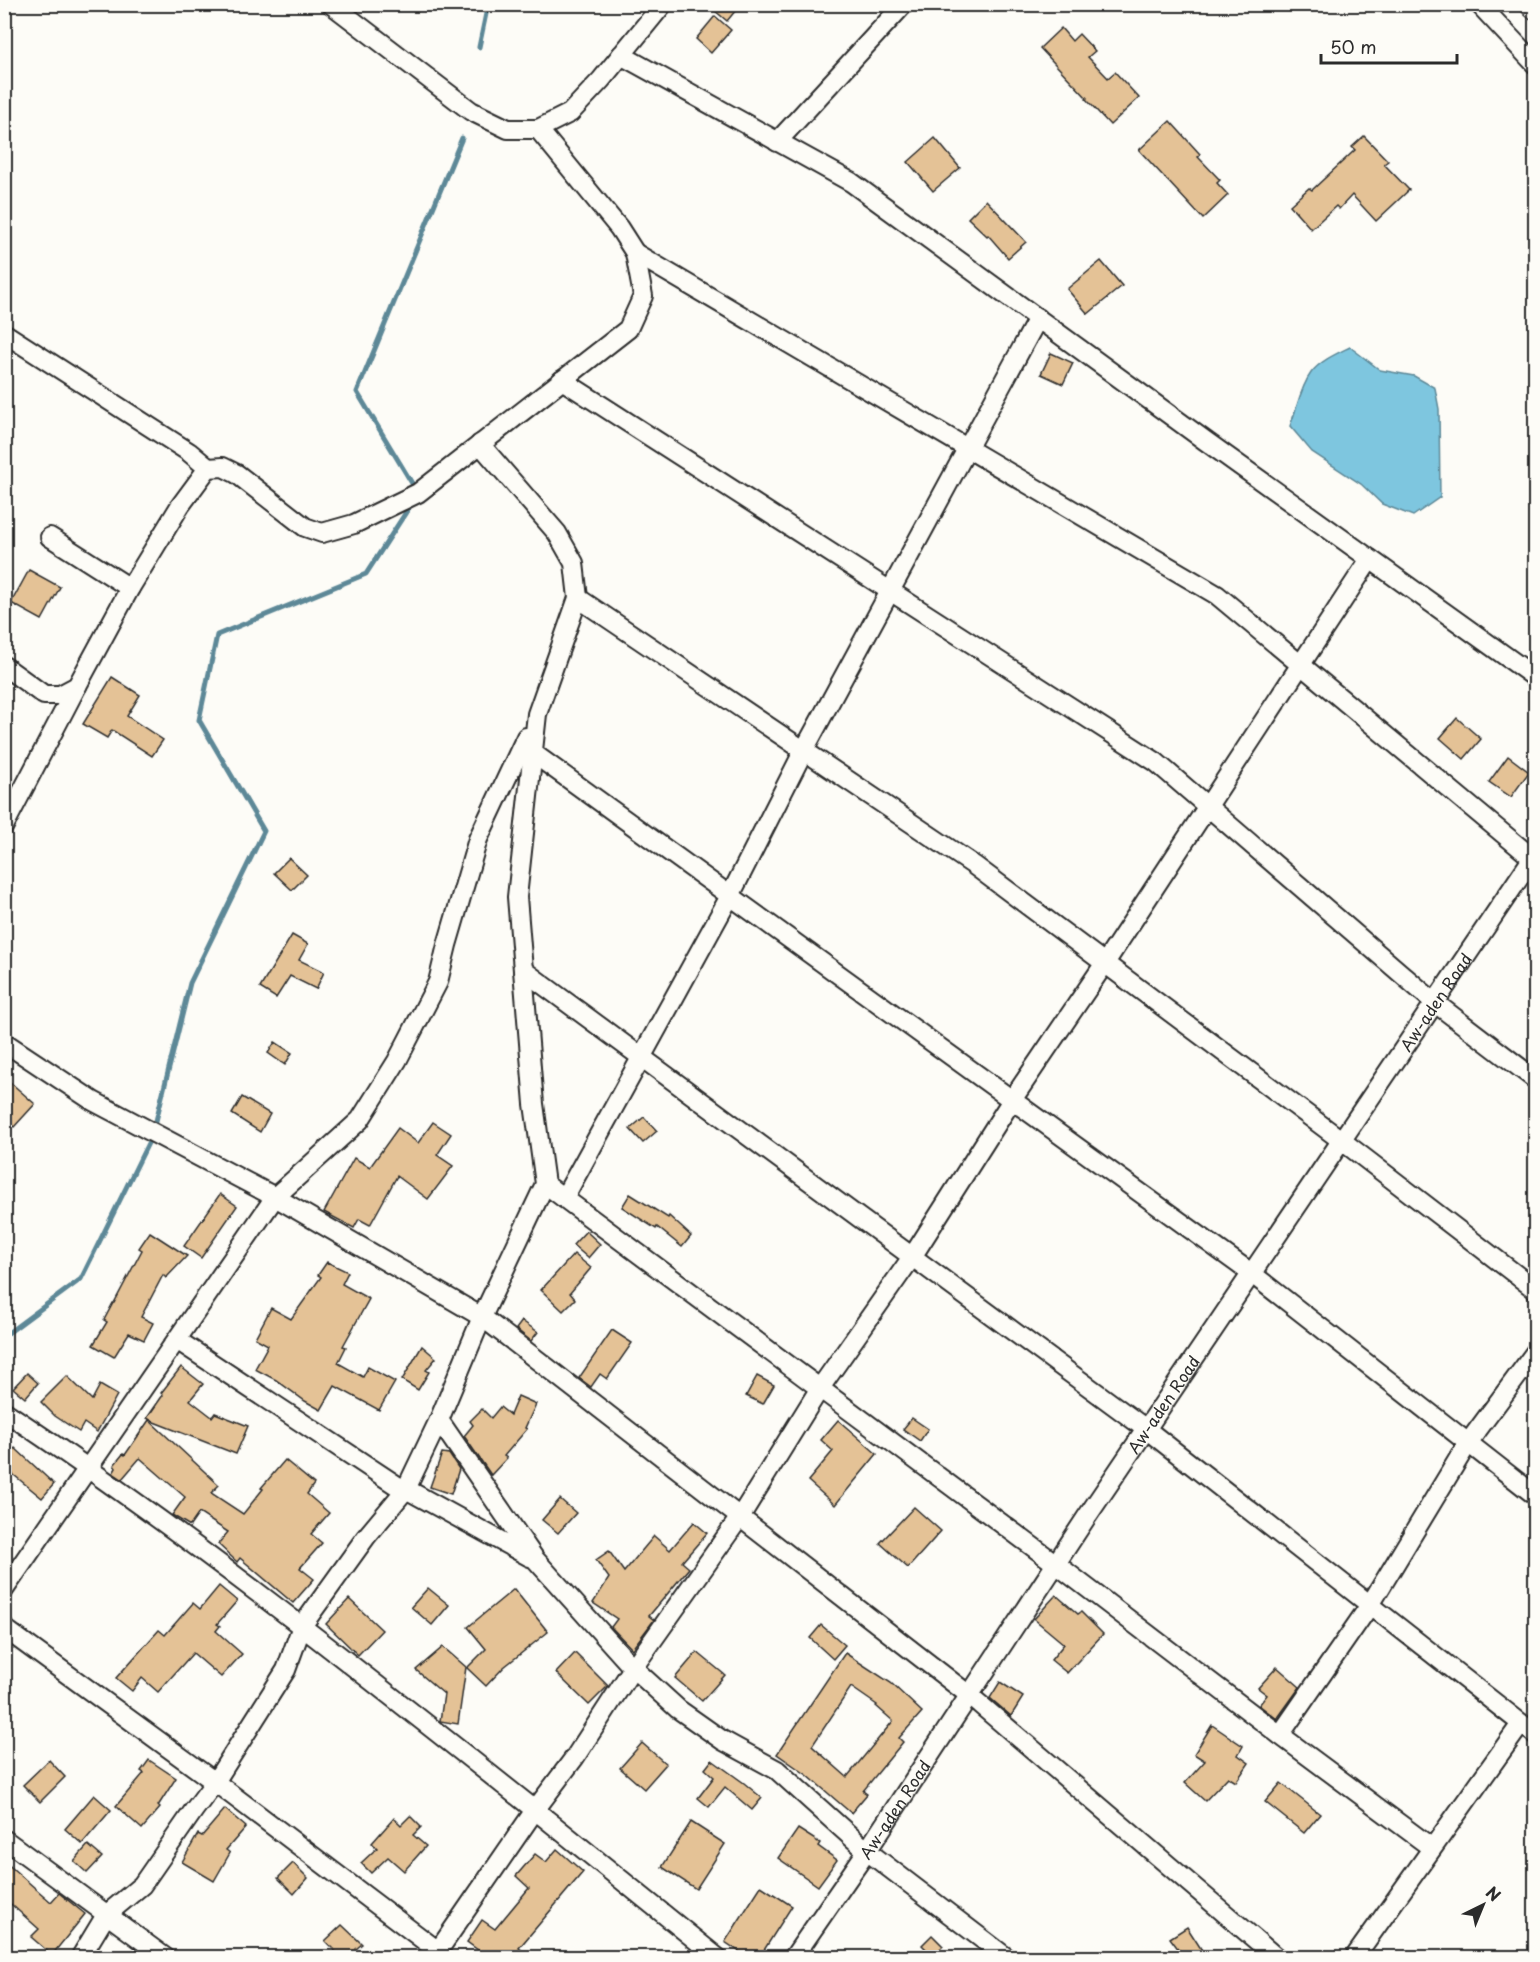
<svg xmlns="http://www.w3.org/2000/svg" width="1540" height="1962" font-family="'Playpen Sans',sans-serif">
	<rect width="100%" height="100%" fill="#fdfcf7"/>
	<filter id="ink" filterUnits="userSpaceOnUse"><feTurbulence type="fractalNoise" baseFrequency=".0167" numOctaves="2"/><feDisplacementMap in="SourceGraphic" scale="12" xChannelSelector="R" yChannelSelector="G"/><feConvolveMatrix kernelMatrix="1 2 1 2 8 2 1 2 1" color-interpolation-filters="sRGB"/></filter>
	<g filter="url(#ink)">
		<path fill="#7ec6df" stroke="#5d8897" stroke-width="1.5" d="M1350,347l30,23 34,6 21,12 4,21 1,88 -27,19 -31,-12 -21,-20 -49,-32 -22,-26c7,-17 10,-38 21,-53 9,-12 25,-19 39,-26z"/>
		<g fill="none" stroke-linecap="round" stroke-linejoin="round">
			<g stroke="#5d8897" stroke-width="5">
				<polyline points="479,47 488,4"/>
				<polyline points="416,490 357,392 462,138"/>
				<polyline points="4,1336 81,1279 153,1133 190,983 264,831 199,720 217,635 366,574 412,503"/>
			</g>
		</g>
		<g fill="#e4c296" stroke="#2b2b2b" stroke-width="1.5" fill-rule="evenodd">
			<polygon points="707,4 741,4 727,21"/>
			<polygon points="715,16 731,30 711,53 696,39"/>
			<polygon points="1061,28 1072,41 1079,34 1095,51 1088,57 1108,78 1115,72 1139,98 1110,125 1086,99 1087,98 1040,48"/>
			<polygon points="1170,121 1200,154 1198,157 1220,180 1217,183 1228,195 1203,219 1139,150"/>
			<polygon points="1364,136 1388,161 1384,164 1409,190 1376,221 1352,195 1339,209 1336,206 1311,229 1290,205 1309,188 1312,190 1355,150 1352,147"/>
			<polygon points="935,138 960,168 933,191 908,162"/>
			<polygon points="986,200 1026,242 1008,258 988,235 987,236 968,218"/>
			<polygon points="1101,261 1122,286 1088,314 1067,289"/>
			<polygon points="1051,353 1073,363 1063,384 1041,374"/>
			<polygon points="29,570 60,587 42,620 11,603"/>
			<polygon points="112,677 140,695 127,716 163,740 152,756 112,730 107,738 83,724"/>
			<polygon points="1457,718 1481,739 1464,759 1440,738"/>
			<polygon points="1508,756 1529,772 1511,797 1489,782"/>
			<polygon points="289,858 307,875 292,890 274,873"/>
			<polygon points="292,935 308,944 299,960 324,972 316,989 290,976 276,998 260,988"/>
			<polygon points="275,1042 292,1053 285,1065 268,1053"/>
			<polygon points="11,1083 35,1104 14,1127 4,1118 4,1091"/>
			<polygon points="242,1097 270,1114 260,1132 232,1114"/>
			<polygon points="644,1117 657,1131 643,1143 630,1129"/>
			<polygon points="433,1122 451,1134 437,1155 453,1166 428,1199 397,1176 370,1225 359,1219 354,1228 324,1212 354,1158 370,1167 398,1128 418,1143"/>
			<polygon points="220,1194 237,1206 201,1258 184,1246"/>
			<polygon points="630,1194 668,1218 669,1216 691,1236 682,1247 657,1227 656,1229 622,1207"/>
			<polygon points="586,1231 600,1244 588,1258 573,1245"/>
			<polygon points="150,1232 187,1256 166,1278 163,1275 141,1317 153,1323 144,1340 129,1333 114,1357 93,1345 107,1322 104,1320 113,1303 114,1303 142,1250 139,1248"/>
			<polygon points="574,1254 591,1268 570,1293 575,1299 563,1311 541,1290"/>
			<polygon points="327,1262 348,1272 342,1284 369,1299 343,1346 346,1347 338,1363 363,1377 368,1367 395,1382 379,1410 335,1386 321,1410 305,1401 276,1380 255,1369 268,1345 255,1338 271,1308 291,1319 321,1277 318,1275"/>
			<polygon points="522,1321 538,1332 531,1341 516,1329"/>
			<polygon points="612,1330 632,1343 607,1379 600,1374 591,1387 579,1378"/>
			<polygon points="422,1346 436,1358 426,1370 429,1372 418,1390 402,1380"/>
			<polygon points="181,1367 203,1384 190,1400 212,1417 215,1413 248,1426 236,1454 154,1422 147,1418 163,1395 161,1393"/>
			<polygon points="27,1373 38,1383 25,1398 13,1388"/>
			<polygon points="67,1376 92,1400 100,1385 117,1395 97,1432 84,1423 79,1432 55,1416 41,1402"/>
			<polygon points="757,1376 774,1385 763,1404 746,1396"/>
			<polygon points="518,1396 536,1404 525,1428 527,1429 504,1456 507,1458 491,1475 464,1436 473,1425 470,1421 482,1409 491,1418 500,1407 510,1415"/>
			<polygon points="912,1418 928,1429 920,1441 903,1429"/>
			<polygon points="149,1420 219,1485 211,1493 243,1514 263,1489 261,1488 285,1460 314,1484 307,1494 329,1513 311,1534 322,1543 300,1568 314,1579 293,1603 240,1558 237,1562 218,1544 228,1532 199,1513 190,1526 172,1515 185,1497 140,1458 122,1479 113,1473 116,1468 114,1465 123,1454 125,1455"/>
			<polygon points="838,1420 877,1454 835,1505 808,1481 833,1451 821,1440"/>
			<polygon points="15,1448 54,1484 42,1498 4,1467 4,1461"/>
			<polygon points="442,1453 449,1454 459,1469 451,1494 430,1487"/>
			<polygon points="560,1499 576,1513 558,1533 542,1520"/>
			<polygon points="914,1507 941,1531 908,1568 880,1543"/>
			<polygon points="694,1522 707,1533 682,1562 689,1568 649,1616 654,1620 632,1649 611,1627 617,1619 593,1603 609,1578 596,1560 609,1551 624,1572 654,1536 670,1550"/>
			<polygon points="219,1586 237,1601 217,1624 220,1626 216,1631 242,1654 221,1677 193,1653 158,1692 142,1678 132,1691 116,1678 159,1630 165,1635 193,1603 200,1609"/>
			<polygon points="428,1588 449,1605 432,1625 411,1607"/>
			<polygon points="514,1589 548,1632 504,1667 486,1686 467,1668 486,1649 468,1627"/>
			<polygon points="1056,1595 1078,1614 1081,1612 1103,1634 1067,1673 1051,1660 1064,1644 1034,1619"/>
			<polygon points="349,1599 382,1630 358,1655 326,1624"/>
			<polygon points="821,1625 845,1645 833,1659 810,1638"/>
			<polygon points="443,1647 466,1667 458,1724 440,1721 444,1694 416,1670"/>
			<polygon points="697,1652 725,1675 702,1701 675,1678"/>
			<polygon points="575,1653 608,1686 589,1705 556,1673"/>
			<path d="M845,1653l46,30 31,29 -23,26 4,4 -40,49 4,3 -16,19 -44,-38 -30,-21zM851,1687l26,18 -1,1 17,15 -46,56 -35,-31z"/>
			<polygon points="1277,1667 1300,1687 1277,1719 1259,1705 1267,1695 1258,1688"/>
			<polygon points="1000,1682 1023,1697 1011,1716 990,1698"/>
			<polygon points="1212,1725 1243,1746 1238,1755 1249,1763 1236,1782 1228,1777 1205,1801 1185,1783 1205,1761 1194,1754"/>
			<polygon points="642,1743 666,1764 644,1789 620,1768"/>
			<polygon points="49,1760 65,1777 40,1802 23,1785"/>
			<polygon points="149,1760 176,1778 158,1806 160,1808 142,1829 116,1806 144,1773 141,1771"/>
			<polygon points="712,1760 744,1783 762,1798 752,1810 725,1787 709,1807 698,1798 714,1777 705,1769"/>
			<polygon points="1281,1783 1320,1814 1304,1833 1265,1802"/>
			<polygon points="94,1795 111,1810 82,1844 65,1829"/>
			<polygon points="225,1809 246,1827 226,1850 230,1853 214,1881 182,1862 198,1834 202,1836"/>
			<polygon points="410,1816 421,1827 413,1835 426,1846 404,1871 388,1857 371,1873 361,1863 377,1848 372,1843 394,1818 401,1825"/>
			<polygon points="691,1822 725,1844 696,1889 662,1867"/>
			<polygon points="798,1829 820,1843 818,1846 837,1860 818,1886 778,1858"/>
			<polygon points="88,1845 102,1857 87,1873 74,1861"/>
			<polygon points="557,1849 583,1872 519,1948 531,1958 489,1958 467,1942 482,1920 495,1929 529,1888 516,1876 535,1854 546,1862"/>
			<polygon points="4,1861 51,1902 59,1893 85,1914 52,1955 31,1937 39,1929 4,1898"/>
			<polygon points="293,1863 308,1878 294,1894 278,1878"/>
			<polygon points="761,1886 792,1906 759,1958 749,1958 725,1942"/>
			<polygon points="342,1925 362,1944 356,1949 366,1958 342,1958 325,1941"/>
			<polygon points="1187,1927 1207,1958 1185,1958 1170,1938"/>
			<polygon points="932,1935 943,1946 933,1956 922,1945"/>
		</g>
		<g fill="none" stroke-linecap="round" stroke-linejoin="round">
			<g stroke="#2b2b2b" stroke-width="22">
				<g id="minor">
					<polyline points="331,4 471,111 508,129 538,129 570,113 601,80 663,4"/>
					<polyline points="1479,4 1536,65"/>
					<polyline points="621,55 851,182 1207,442 1536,678"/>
					<polyline points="777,142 904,4"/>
					<polyline points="635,253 1217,595 1536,861"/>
					<polyline points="4,333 189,452 208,468"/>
					<polyline points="562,380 1156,762 1434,1002 1536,1080"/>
					<polyline points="480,444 557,533 574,563 578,598 537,714 517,897 534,1104 545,1184 482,1317 439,1420 535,1559 633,1668 575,1757 535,1810 718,1958"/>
					<polyline points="50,537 130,588"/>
					<polyline points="578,598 975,866 1341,1140 1536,1290"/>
					<polyline points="4,666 44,695 60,695 77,686 130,588 180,506 208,468 223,467 237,474 305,527 322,533 354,524 418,493 628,329 643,296 635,253 619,228 538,129"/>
					<polyline points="526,748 1251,1273 1536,1496"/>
					<polyline points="4,826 77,686"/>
					<polyline points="523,970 1146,1429 1536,1735"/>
					<polyline points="4,1042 93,1101 275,1197 482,1317 969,1695 1277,1958"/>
					<polyline points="545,1184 1056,1564 1280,1735 1432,1848"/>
					<polyline points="564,1198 730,896 804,750 1038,318"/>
					<polyline points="177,1340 399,1487 406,1489 530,1557"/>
					<path d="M4,1411c185,123 357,261 531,399l-97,141 -223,-169 -211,-154"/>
					<polyline points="4,1590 275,1197 360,1120 397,1061 438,982 447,945 478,839 526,737"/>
					<polyline points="1280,1735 1370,1605 1468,1443 1536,1351"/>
					<polyline points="4,1839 166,1958"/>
					<polyline points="80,1958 106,1915 142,1885 194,1810 215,1782 286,1670 302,1626 366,1537 406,1489 439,1420"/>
					<path id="s1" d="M793,1958l74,-107 219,-333 450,-665"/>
					<polyline points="1007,1958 867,1851 777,1770 722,1740 678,1709 633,1668 740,1517 820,1388 912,1257 1012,1100 1105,963 1370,559"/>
					<polyline points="1354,1958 1521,1724"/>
				</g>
			</g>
			<g stroke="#2b2b2b" stroke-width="30">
				<polyline id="highway" points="1534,4 1536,6"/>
			</g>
			<use href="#minor" stroke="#fdfcf7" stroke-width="18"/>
			<use href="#highway" stroke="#fdfcf7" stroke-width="26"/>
		</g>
	</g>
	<g text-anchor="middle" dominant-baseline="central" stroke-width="4.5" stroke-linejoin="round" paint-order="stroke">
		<g font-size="16" fill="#2b2b2b" stroke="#fdfcf7">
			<text stroke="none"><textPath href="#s1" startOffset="1152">Aw-aden Road</textPath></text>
			<text stroke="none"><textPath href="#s1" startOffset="666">Aw-aden Road</textPath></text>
			<text stroke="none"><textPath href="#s1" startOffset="180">Aw-aden Road</textPath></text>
		</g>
	</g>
	<rect width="1540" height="1962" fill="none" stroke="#fdfcf7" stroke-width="24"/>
	<rect x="12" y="12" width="1516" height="1938" fill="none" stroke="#2b2b2b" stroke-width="2" filter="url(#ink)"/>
	<g transform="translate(1483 1905) rotate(43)" stroke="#fdfcf7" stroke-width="4.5" paint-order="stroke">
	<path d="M0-4.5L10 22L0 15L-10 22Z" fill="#2b2b2b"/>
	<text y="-9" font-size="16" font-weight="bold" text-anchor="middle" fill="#2b2b2b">N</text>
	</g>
	<path d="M1321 54v9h136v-9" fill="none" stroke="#2b2b2b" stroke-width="3"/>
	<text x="1330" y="54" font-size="18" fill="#2b2b2b" stroke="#fdfcf7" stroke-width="4.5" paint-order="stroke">50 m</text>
</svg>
